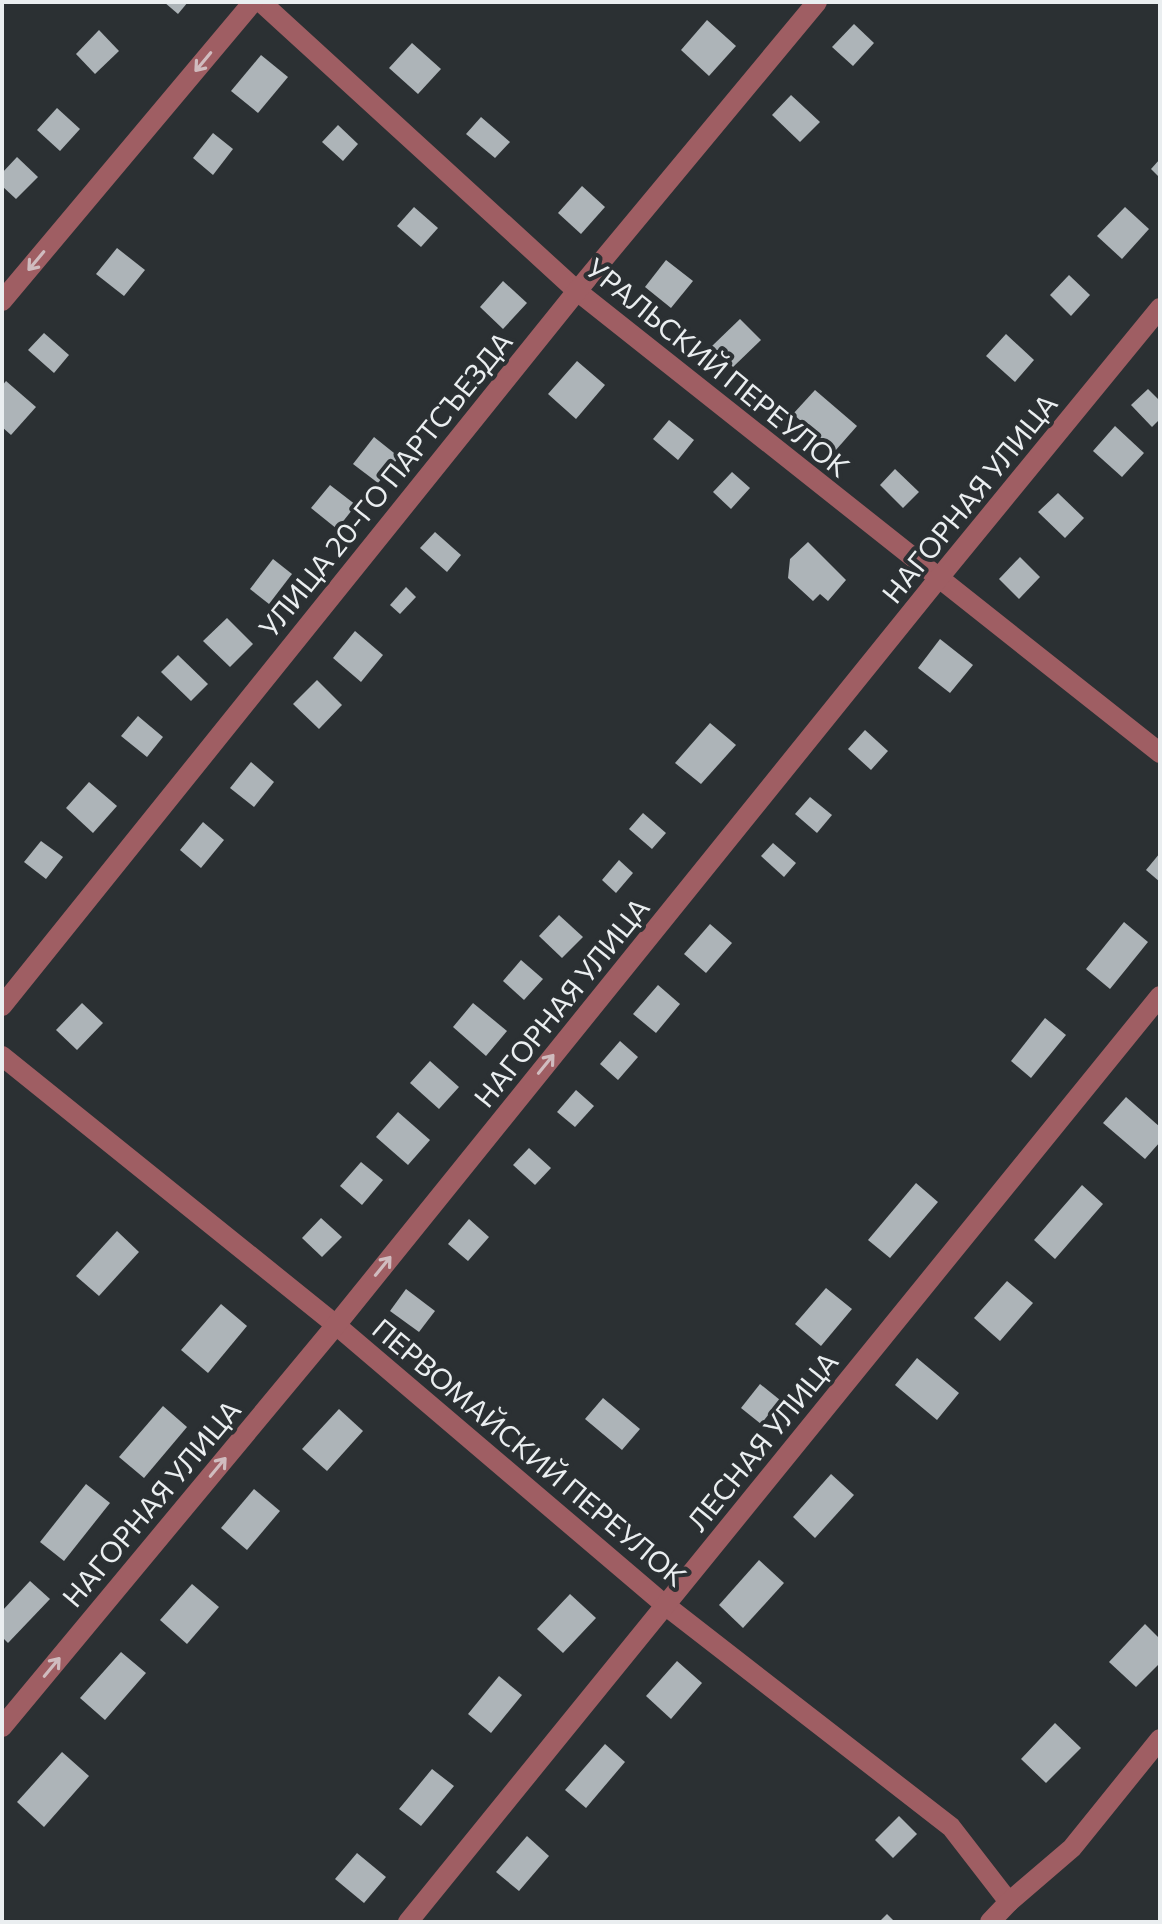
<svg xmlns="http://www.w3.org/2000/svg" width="1162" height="1924" font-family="Commissioner,sans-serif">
	<rect width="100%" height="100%" fill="#2b3033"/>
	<g fill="#adb4b8">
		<polygon points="164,2 188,2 178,14"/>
		<polygon points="707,20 736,46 709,76 681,50"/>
		<polygon points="854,24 874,43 853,66 832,47"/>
		<polygon points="99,30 119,51 95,74 76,54"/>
		<polygon points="412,43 441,69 418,94 389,68"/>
		<polygon points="261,55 288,77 258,113 231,91"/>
		<polygon points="791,95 820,122 800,142 772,115"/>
		<polygon points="57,108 80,129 60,151 37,130"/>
		<polygon points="481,117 510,142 495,158 466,134"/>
		<polygon points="338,125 358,144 343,161 322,142"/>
		<polygon points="213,133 233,149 213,175 193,158"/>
		<polygon points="17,157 38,177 16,199 2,186 2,173"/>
		<polygon points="1160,159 1160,178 1151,169"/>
		<polygon points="582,186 605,207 581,234 558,213"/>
		<polygon points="414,207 438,228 421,247 397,226"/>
		<polygon points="1125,207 1149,229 1122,259 1097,236"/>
		<polygon points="117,248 145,270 124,296 96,274"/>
		<polygon points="666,260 693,281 671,308 645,287"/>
		<polygon points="1069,275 1090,295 1071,316 1050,295"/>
		<polygon points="503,281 527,303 503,329 480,307"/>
		<polygon points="740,319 761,340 733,367 712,346"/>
		<polygon points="44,333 69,355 54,373 28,350"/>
		<polygon points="1006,334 1034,360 1015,382 986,356"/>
		<polygon points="577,361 605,385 576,419 548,394"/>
		<polygon points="6,381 36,407 11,435 2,427 2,386"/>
		<polygon points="1148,389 1160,401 1160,419 1152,427 1131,405"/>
		<polygon points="815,390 857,426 835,451 793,414"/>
		<polygon points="669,420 694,440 678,460 653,439"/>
		<polygon points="1115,426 1144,453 1122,477 1093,451"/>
		<polygon points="374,437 399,457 378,483 353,464"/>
		<polygon points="895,469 919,492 903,508 880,485"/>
		<polygon points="732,472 750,488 731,509 713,492"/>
		<polygon points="330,485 356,505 337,529 311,508"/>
		<polygon points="1058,493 1084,518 1065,538 1038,512"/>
		<polygon points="435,532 461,555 447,572 420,548"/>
		<polygon points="808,542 846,580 828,601 820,594 813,601 788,578 790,559"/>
		<polygon points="1020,557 1040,577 1019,599 999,579"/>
		<polygon points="273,559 292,574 269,604 250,589"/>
		<polygon points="406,587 416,597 400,614 390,605"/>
		<polygon points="227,618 253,644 230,667 203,641"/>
		<polygon points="355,631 383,655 361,682 333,658"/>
		<polygon points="940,639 973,665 950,693 918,668"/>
		<polygon points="178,655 208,684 191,701 161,672"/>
		<polygon points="317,680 342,705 319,729 293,704"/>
		<polygon points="138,716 163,737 147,757 121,736"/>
		<polygon points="710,723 736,745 701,784 675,763"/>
		<polygon points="865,730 888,751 871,770 848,749"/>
		<polygon points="251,762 274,782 254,807 230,788"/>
		<polygon points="89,782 117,806 93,833 66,808"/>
		<polygon points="810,797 832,815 817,833 795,814"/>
		<polygon points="643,813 666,833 652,849 629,829"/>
		<polygon points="203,822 224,840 201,868 180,850"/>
		<polygon points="41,841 63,857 46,879 24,862"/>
		<polygon points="773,843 796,863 784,877 761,856"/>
		<polygon points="1160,853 1160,882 1146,870"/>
		<polygon points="619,860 633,873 616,893 602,880"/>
		<polygon points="559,915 583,937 562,958 539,936"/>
		<polygon points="1124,922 1148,942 1110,989 1086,969"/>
		<polygon points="710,924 732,943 706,973 684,954"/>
		<polygon points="521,960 543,979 524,1000 503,981"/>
		<polygon points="658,985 680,1004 656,1033 633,1014"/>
		<polygon points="82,1003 103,1023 77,1050 56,1030"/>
		<polygon points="473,1003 507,1031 486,1056 453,1027"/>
		<polygon points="1045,1018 1066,1035 1031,1078 1011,1061"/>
		<polygon points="620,1041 638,1057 618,1080 600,1064"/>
		<polygon points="430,1061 459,1087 439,1109 410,1083"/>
		<polygon points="576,1090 594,1106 575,1127 557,1112"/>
		<polygon points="1126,1097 1160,1127 1160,1142 1145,1159 1103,1123"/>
		<polygon points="398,1112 430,1140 408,1165 376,1137"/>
		<polygon points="529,1148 551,1168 535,1185 513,1165"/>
		<polygon points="361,1162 383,1180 362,1205 340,1186"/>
		<polygon points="916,1183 938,1202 890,1258 868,1240"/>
		<polygon points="1082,1185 1103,1204 1055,1259 1034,1240"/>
		<polygon points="321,1218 342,1237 322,1257 302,1238"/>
		<polygon points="469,1219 489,1237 468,1261 448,1244"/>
		<polygon points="117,1231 139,1252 99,1296 76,1276"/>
		<polygon points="1007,1281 1033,1303 1000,1341 974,1318"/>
		<polygon points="826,1288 852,1309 821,1346 795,1324"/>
		<polygon points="406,1289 435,1311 419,1332 390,1311"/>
		<polygon points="221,1304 247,1326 208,1373 181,1350"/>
		<polygon points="917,1358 959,1393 937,1420 895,1385"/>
		<polygon points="760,1384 780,1400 761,1424 741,1408"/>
		<polygon points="603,1398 640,1429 622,1450 585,1419"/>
		<polygon points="163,1406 187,1427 144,1478 119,1457"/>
		<polygon points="339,1409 363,1431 327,1471 302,1449"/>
		<polygon points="831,1474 854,1495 815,1538 793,1517"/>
		<polygon points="86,1484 110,1503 64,1561 40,1542"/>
		<polygon points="254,1489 280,1511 247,1550 221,1528"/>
		<polygon points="759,1560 784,1583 743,1628 719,1605"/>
		<polygon points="30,1581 50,1599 8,1643 2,1637 2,1611"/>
		<polygon points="192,1584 219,1607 187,1644 160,1620"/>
		<polygon points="570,1594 596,1618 563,1653 537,1629"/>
		<polygon points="1145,1624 1160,1639 1160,1663 1136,1687 1109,1662"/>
		<polygon points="121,1652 146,1673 105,1720 80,1698"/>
		<polygon points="677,1661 702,1683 671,1719 646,1696"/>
		<polygon points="499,1676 522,1695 491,1733 468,1714"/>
		<polygon points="1055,1723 1081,1748 1046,1783 1021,1759"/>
		<polygon points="605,1744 625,1762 586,1808 565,1790"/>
		<polygon points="62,1752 89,1776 44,1827 17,1802"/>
		<polygon points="432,1769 454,1786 421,1826 399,1809"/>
		<polygon points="899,1816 917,1834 893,1858 875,1840"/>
		<polygon points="527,1836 549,1856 519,1891 496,1872"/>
		<polygon points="357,1853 386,1877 364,1903 335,1879"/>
		<polygon points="887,1914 895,1922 879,1922"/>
	</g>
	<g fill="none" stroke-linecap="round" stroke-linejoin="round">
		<g stroke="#9f5e63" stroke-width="20">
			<polyline points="261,2 577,291 1160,753"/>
			<polyline points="2,301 253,2"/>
			<polyline points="2,1006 577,291 817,2"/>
			<polyline points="2,1056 336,1325 665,1605 951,1827 1009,1902"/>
			<polyline points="2,1727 336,1325 938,579 1160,308"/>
			<polyline points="408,1922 1160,996"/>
			<polyline points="990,1922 1009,1902 1072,1848 1160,1739"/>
		</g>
	</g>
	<defs><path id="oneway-shaft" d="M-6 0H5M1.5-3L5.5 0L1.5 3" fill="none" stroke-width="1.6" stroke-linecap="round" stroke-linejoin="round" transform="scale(2)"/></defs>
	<g stroke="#d0bcbf">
		<use href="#oneway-shaft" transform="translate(203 62) rotate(130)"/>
		<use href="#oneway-shaft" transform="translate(36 261) rotate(130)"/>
		<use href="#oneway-shaft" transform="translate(546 1064) rotate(-51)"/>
		<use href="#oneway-shaft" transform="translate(383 1266) rotate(-51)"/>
		<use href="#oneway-shaft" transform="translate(218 1467) rotate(-50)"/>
		<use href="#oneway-shaft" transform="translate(52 1667) rotate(-50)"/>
	</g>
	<g text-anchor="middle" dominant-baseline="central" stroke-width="8" stroke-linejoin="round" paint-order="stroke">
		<g font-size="28" fill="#eaeef0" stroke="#2b3033">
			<text transform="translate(718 367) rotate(39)">УРАЛЬСКИЙ ПЕРЕУЛОК</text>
			<text transform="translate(385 484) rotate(-51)">УЛИЦА 20-ГО ПАРТСЪЕЗДА</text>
			<text transform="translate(969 498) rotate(-51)">НАГОРНАЯ УЛИЦА</text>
			<text transform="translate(561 1002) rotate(-51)">НАГОРНАЯ УЛИЦА</text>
			<text transform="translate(762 1441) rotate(-51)">ЛЕСНАЯ УЛИЦА</text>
			<text transform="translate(530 1452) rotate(40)">ПЕРВОМАЙСКИЙ ПЕРЕУЛОК</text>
			<text transform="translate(151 1503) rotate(-50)">НАГОРНАЯ УЛИЦА</text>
		</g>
	</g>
	<rect width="1162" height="1924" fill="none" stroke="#eaeef0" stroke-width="8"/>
</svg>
